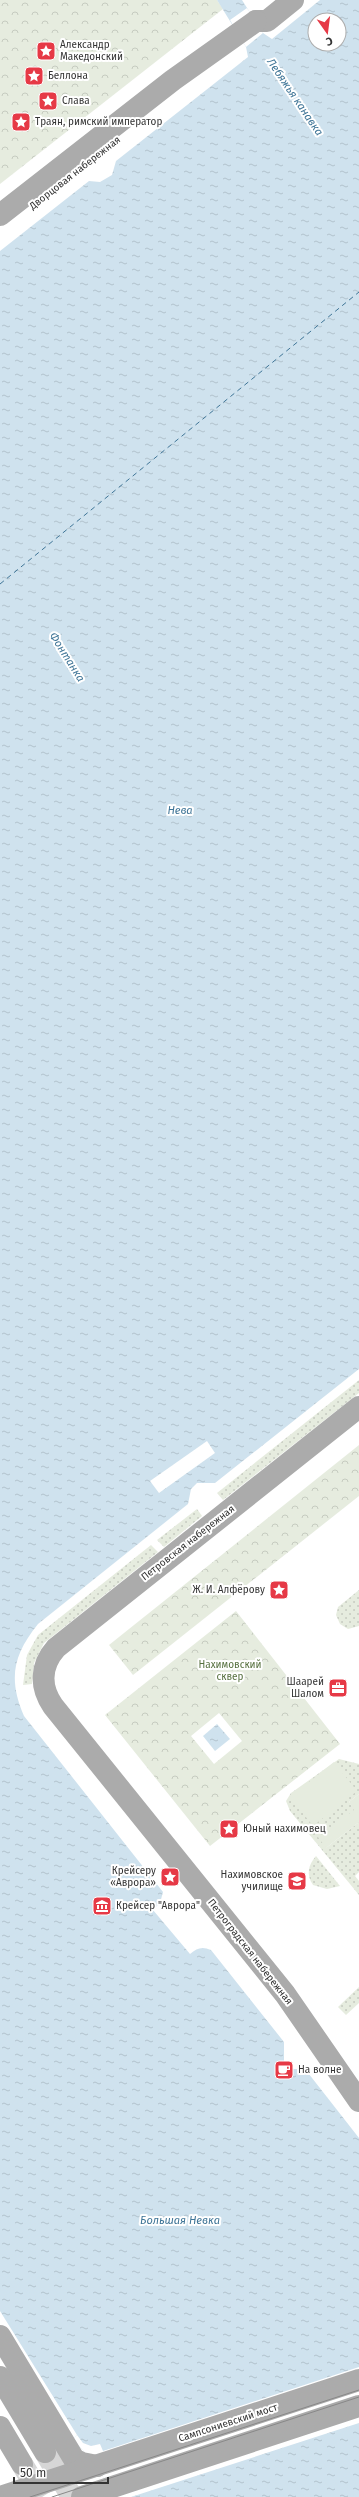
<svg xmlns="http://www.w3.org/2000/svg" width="359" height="2497" font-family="'Fira Sans',sans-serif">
	<defs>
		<pattern id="grass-dots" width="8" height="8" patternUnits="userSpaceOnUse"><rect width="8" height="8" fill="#e6ecdf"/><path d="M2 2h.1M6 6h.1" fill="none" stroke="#c6cbc0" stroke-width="1.8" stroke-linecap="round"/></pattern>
		<pattern id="park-crowns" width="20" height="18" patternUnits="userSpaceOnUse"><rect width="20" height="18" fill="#e6ecdf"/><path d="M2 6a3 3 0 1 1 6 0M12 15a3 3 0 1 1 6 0" fill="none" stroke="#c6cbc0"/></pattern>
		<pattern id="water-ripples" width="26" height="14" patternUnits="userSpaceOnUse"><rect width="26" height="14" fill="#cfe2ee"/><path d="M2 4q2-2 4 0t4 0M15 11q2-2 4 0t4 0" fill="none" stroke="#b2c2cd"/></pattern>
	</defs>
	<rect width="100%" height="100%" fill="#fff"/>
	<g fill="url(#grass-dots)">
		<polygon points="359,1380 359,1393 223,1500 217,1493"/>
		<polygon points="197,1509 202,1516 164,1547 157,1540"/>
		<polygon points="151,1545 158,1552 44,1643 34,1663 32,1684 23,1685 27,1655 38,1635"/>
		<polygon points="359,1590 359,1626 348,1629 340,1624 336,1615 338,1607"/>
		<polygon points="339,1759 359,1764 359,1794 349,1802 355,1810 326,1848 359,1822 359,1872 355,1876 359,1881 359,1895 290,1811 286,1801 291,1793"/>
		<path d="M316,1856l24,30 -13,3 -14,-4c-7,-10 -5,-20 3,-29z"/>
		<polygon points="359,1987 359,2003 346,2015 338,2007"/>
	</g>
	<g fill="url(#park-crowns)" fill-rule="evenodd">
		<polygon points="0,0 217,0 223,9 0,184"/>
		<polygon points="359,1445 359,1496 133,1675 109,1645"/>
		<path d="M236,1611l104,133 -130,102 -105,-131zM219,1713l23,28 -28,23 -23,-28z"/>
	</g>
	<g fill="#e6ecdf">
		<polygon points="334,1762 357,1791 313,1826 290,1797"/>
		<polygon points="359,1794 359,1822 326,1848 318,1837 354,1810 349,1802"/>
	</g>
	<g fill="url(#water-ripples)" fill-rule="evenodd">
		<path d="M217,0h25l21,33 9,6 48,-39h39v1369l-144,114h-18l-6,6 -3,15 -150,120c-25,31 -30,55 -14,92l139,176 -3,11 -7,7 37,44c7,-6 12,-8 21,-4l73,92v20l10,7h11l54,69v359h-245l-17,-31 -24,-27 4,-4 -77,-124v-2060l89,-70 11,1 12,-7 4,-14 132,-104 -2,-10zM315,20h24v24h-24z"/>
		<polygon points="217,1724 230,1739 215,1751 203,1736"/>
	</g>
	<g fill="#fff">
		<polygon points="247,8 263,33 246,47 230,20"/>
		<polygon points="207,1441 215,1453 159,1493 150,1481"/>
		<polygon points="359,2367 359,2423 131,2497 114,2497 97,2466 73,2439 77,2435 83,2443 91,2446 100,2444 103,2451"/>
	</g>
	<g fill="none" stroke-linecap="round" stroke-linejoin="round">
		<polyline stroke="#3f7597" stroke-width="1" stroke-dasharray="5 4" stroke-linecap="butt" points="0,584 359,292"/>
		<g stroke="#d6d6d6" stroke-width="22" stroke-dasharray="22 11" stroke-linecap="butt">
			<polyline points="45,2452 72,2497"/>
			<polyline points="22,2464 42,2497"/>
		</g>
		<g stroke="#ababab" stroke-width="22">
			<polyline points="256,21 267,21 293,0"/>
			<polyline points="0,215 173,80 256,21"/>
			<path d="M359,1407l-303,241c-16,18 -16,39 -3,58l232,288 74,107"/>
			<polyline points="0,2336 74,2459 82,2463 97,2466"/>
			<polyline points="0,2377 45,2452"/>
			<polyline points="0,2427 22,2464"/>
			<polyline points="0,2497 359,2380"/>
			<polyline points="82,2497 359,2406"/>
		</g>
		<g stroke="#888" stroke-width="1">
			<polyline points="30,2497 359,2390"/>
			<polyline points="52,2497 359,2397"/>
		</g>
	</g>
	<defs>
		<g id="sight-square" transform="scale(1)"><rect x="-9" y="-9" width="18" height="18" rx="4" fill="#e63946" stroke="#fff"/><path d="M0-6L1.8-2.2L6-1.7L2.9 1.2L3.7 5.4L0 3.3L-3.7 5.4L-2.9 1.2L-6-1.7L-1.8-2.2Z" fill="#fff"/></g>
		<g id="office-square" transform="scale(1)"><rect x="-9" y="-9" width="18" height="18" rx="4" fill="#e63946" stroke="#fff"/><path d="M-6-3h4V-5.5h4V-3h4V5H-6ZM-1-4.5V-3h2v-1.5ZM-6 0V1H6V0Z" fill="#fff"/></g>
		<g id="university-square" transform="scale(1)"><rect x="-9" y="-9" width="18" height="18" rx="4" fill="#e63946" stroke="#fff"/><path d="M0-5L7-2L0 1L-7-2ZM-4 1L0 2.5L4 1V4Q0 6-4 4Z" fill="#fff"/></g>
		<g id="museum-square" transform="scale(1)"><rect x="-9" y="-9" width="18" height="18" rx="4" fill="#e63946" stroke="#fff"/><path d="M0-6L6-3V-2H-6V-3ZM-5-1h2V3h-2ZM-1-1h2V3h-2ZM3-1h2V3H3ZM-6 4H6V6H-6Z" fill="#fff"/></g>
		<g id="cafe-square" transform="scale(1)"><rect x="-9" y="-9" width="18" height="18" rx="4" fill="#e63946" stroke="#fff"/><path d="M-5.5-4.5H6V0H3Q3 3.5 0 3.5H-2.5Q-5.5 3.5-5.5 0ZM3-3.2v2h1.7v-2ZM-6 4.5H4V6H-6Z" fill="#fff"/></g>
	</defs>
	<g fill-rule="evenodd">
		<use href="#sight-square" x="46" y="51"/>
		<use href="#sight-square" x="34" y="76"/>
		<use href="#sight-square" x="48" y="101"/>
		<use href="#sight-square" x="21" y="122"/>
		<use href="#sight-square" x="279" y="1590"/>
		<use href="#office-square" x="338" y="1688"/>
		<use href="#sight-square" x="229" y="1829"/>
		<use href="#sight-square" x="170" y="1877"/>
		<use href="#university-square" x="297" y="1881"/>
		<use href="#museum-square" x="102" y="1906"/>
		<use href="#cafe-square" x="284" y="2070"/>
	</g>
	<g text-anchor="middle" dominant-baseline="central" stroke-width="4" stroke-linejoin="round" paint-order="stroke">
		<g font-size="10" fill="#333" stroke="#fff" text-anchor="start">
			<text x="60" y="45">Александр<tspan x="60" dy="12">Македонский</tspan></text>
			<text x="48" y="76">Беллона</text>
			<text x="62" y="101">Слава</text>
			<text x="35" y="122">Траян, римский император</text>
			<text x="265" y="1590" text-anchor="end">Ж. И. Алфёрову</text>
			<text x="324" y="1682" text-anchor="end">Шаарей<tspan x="324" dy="12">Шалом</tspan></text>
			<text x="243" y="1829">Юный нахимовец</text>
			<text x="156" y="1871" text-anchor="end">Крейсеру<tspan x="156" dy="12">«Аврора»</tspan></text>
			<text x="283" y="1875" text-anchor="end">Нахимовское<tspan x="283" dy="12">училище</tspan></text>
			<text x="116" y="1906">Крейсер "Аврора"</text>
			<text x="298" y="2070">На волне</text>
		</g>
		<g font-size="10" fill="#333" stroke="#fff">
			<text transform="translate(75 173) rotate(-38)">Дворцовая набережная</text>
			<text transform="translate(188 1543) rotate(-38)">Петровская набережная</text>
			<text transform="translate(250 1952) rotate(52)">Петроградская набережная</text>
			<text transform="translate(228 2423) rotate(-18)">Сампсониевский мост</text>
		</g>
		<g font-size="10" fill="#56703f" stroke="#fff">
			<text x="230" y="1665">Нахимовский<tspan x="230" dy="12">сквер</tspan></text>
		</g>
		<g font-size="11" font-style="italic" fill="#3f7597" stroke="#fff">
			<text transform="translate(295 97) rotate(56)">Лебяжья канавка</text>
			<text transform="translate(67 657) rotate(58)">Фонтанка</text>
			<text x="180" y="810">Нева</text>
			<text x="180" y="2220">Большая Невка</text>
		</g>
	</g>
	<g transform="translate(327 32) rotate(166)"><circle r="19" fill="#ffffff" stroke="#adadad"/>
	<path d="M0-3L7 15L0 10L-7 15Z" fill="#e63946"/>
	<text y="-6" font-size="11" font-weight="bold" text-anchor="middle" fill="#333333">С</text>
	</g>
	<path d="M14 2477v6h94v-6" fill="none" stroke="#333333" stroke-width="2"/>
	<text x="20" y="2477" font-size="12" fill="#333333" stroke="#ffffff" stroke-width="3" paint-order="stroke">50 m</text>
</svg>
